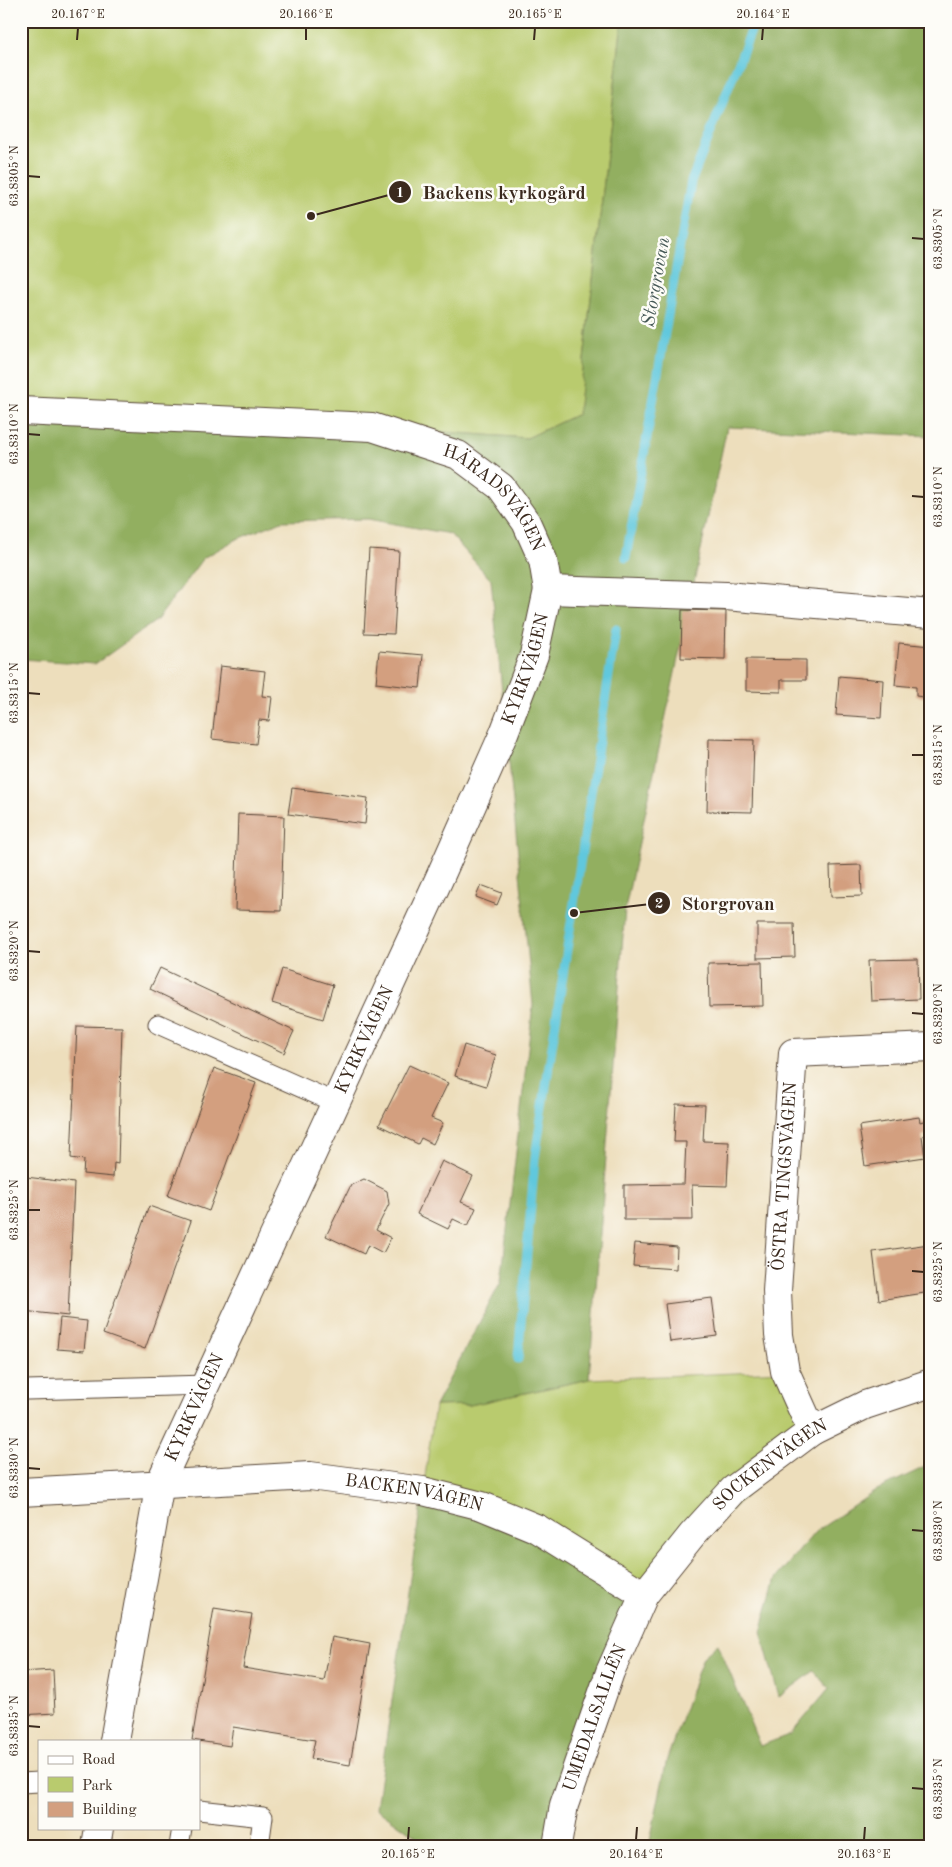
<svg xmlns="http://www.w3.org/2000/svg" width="952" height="1867" font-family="'Old Standard TT',serif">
	<rect width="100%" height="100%" fill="#fdfcf7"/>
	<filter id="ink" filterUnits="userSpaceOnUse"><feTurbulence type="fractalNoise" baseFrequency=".02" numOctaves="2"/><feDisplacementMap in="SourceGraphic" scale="10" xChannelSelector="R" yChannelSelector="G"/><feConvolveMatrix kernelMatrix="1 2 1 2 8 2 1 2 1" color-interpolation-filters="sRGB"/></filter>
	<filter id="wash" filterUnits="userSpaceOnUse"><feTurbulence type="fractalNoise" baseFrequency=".0096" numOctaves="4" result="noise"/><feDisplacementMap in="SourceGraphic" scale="20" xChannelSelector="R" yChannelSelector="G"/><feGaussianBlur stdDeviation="1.12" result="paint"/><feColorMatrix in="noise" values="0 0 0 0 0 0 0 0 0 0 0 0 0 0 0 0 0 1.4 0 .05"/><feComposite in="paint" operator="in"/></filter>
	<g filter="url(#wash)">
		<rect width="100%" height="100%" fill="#eddebc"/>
		<g fill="#b9cb6e" stroke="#7a7a46">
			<polygon points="21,21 622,21 578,414 527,438 372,427 21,411"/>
			<polygon points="785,1371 812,1431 644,1595 423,1491 435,1406 470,1405 589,1379"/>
		</g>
		<g fill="#92af61" stroke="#666c40">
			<polygon points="622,21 931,21 931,436 727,427 625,909 589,1379 470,1405 435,1406 501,1282 533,1005 491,580 450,534 368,519 282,521 237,539 203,558 157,620 95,664 21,659 21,411 372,427 527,438 578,414"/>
			<polygon points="931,1464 931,1846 649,1846 667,1759 703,1657 718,1644 760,1746 791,1734 829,1689 814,1671 779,1697 761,1632 776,1578 815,1532 877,1490"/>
			<polygon points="423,1491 482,1506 644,1595 557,1846 429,1846 376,1808"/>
		</g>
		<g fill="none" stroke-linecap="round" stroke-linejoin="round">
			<g stroke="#60c8dd" stroke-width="9">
				<polyline points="626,558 691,182 755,21"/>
				<polyline points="518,1359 535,1158 616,629"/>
			</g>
		</g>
		<g id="blocks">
			<g fill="#d39f7f">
				<polygon points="369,549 399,551 394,634 364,633"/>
				<polygon points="682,610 726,611 725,659 681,658"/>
				<polygon points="899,643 931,646 931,698 916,696 916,687 895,685"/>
				<polygon points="379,651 423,655 420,688 376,683"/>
				<polygon points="746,659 806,660 806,680 781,680 781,692 746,691"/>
				<polygon points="220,666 265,671 262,696 272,697 269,721 259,720 256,744 212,739"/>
				<polygon points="839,676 883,680 881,718 836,715"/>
				<polygon points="709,739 754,740 752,812 707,811"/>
				<polygon points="292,788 368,798 365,824 288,814"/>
				<polygon points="238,814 284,816 281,911 235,910"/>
				<polygon points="861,865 862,896 831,897 830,866"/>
				<polygon points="481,885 502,893 497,905 476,897"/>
				<polygon points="757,924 794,924 795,957 757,958"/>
				<polygon points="918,959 919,999 871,1001 869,960"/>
				<polygon points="762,962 763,1006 709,1007 708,963"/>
				<polygon points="160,968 294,1031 284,1053 150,989"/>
				<polygon points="282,969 333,985 323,1019 272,1003"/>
				<polygon points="77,1026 122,1027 118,1164 114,1163 113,1177 83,1174 84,1160 71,1158"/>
				<polygon points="464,1045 496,1055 486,1086 455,1076"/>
				<polygon points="409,1065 448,1083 431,1118 443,1123 433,1144 421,1138 418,1144 379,1125"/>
				<polygon points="214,1068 256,1083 209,1211 168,1196"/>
				<polygon points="676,1104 705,1105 703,1141 729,1142 727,1186 692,1185 693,1220 624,1220 624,1185 684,1184 686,1142 674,1142"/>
				<polygon points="919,1117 920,1122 931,1119 931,1134 922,1136 925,1157 865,1166 859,1126"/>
				<polygon points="442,1161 473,1176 461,1202 476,1208 468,1226 453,1219 448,1229 417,1214"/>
				<polygon points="26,1177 74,1183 68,1316 23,1311"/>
				<polygon points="364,1179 387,1191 389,1204 376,1230 391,1238 383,1253 368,1245 364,1254 326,1236 351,1185"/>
				<polygon points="149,1206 191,1221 145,1349 103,1334"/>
				<polygon points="635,1243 677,1247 676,1269 633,1266"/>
				<polygon points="929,1244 931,1292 879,1300 873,1252"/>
				<polygon points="712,1298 717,1336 670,1342 665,1304"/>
				<polygon points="60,1318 87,1321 84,1351 57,1349"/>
				<polygon points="214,1608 252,1614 243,1668 324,1681 332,1637 370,1644 350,1765 311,1759 315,1740 233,1727 230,1746 192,1740"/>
				<polygon points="53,1670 55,1713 21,1715 21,1672"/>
			</g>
		</g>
	</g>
	<g filter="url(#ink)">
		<use href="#blocks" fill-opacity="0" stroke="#564536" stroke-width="1"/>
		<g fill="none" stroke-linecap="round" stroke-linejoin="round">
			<g stroke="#564536" stroke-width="21">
				<g id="service">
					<polyline points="158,1024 336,1103"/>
					<polyline points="27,1390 207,1385"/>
					<polyline points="21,1783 39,1782"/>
					<polyline points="199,1810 263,1817 259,1846"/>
					<polyline points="179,1846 182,1828"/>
				</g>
			</g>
			<g stroke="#564536" stroke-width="30">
				<g id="minor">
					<path id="s1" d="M21,411l351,16 86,28 43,32 25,35 17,38 5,30 178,6 205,18"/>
					<path id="s2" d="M812,1431l-27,-60 -6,-36 -2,-44 16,-238 138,-6"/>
					<path id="s3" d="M114,1741l46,-258 279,-604 65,-146 30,-78 14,-65"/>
					<polyline points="96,1846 99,1828"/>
				</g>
			</g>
			<g stroke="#564536" stroke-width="30">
				<g id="tertiary">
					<path id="s4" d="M21,1492l289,-16 113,15 59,15 56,23 106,66"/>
					<path id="s5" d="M557,1846l7,-41 46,-133 34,-77 48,-60 41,-45 79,-59 53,-26 66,-22"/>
				</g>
			</g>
			<use href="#service" stroke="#fff" stroke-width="19"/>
			<use href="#minor" stroke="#fff" stroke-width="28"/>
			<use href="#tertiary" stroke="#fff" stroke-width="28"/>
		</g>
	</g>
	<path fill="none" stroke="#3b2a1e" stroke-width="2" d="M77,40l1,-12M306,40v-12M534,40l1,-12M762,40l1,-12M28,176l12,1M912,238l12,1M28,434l12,1M912,496l12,1M28,693l12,1M912,755h12M28,951l12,1M912,1013l12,1M28,1210h12M912,1271l12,1M28,1468l12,1M912,1530l12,1M28,1726l12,1M912,1788l12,1M408,1840l1,-13M636,1840l1,-13M864,1840l1,-13"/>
	<g text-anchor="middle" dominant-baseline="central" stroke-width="5" stroke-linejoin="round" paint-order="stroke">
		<g font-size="18" fill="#3b2a1e" stroke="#fdfcf7">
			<text stroke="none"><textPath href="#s1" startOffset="498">HÄRADSVÄGEN</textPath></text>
			<text stroke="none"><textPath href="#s3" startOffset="1155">KYRKVÄGEN</textPath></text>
			<text stroke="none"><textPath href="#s3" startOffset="750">KYRKVÄGEN</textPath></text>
			<text stroke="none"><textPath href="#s2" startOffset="261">ÖSTRA TINGSVÄGEN</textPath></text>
			<text stroke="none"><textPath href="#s3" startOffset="345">KYRKVÄGEN</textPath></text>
			<text stroke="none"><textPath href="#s5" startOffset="449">SOCKENVÄGEN</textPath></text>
			<text stroke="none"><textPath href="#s4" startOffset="395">BACKENVÄGEN</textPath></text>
			<text stroke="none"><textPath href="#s5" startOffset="134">UMEDALSALLÉN</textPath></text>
		</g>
		<g font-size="19" font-style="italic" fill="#465957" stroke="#fdfcf7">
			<text transform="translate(657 282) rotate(-80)">Storgrovan</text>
		</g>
	</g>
	<path fill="none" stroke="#3b2a1e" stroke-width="2" d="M311 216L400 192M574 913L659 903"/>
	<g fill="#3b2a1e" stroke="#fdfcf7" stroke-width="2">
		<circle cx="311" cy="216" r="5"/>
		<circle cx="574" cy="913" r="5"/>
		<circle cx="400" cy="192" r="12"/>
		<circle cx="659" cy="903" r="12"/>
	</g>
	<g font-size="15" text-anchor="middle" font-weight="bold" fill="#fff">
		<text x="400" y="197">1</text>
		<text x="659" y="908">2</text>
	</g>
	<g font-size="19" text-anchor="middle" font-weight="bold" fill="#3b2a1e" stroke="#fdfcf7" stroke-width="5" stroke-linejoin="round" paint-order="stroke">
		<text x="504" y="199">Backens kyrkogård</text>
		<text x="728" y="910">Storgrovan</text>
	</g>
	<rect width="952" height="1867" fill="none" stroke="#fdfcf7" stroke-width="55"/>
	<rect x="38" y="1740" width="162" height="90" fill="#fdfcf7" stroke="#afa8a0"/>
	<rect x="48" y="1756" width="25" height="8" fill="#ffffff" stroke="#afa8a0"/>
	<text x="82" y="1764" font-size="15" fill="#3b2a1e">Road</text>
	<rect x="48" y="1777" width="25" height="15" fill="#b9cb6e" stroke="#afa8a0"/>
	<text x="82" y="1790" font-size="15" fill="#3b2a1e">Park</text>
	<rect x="48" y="1802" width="25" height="15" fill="#d39f7f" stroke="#afa8a0"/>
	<text x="82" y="1814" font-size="15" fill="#3b2a1e">Building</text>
	<rect x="28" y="28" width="896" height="1812" fill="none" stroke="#3b2a1e" stroke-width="2"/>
	<g font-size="12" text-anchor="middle" fill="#3b2a1e">
		<text x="78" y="18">20.167°E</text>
		<text x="306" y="18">20.166°E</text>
		<text x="535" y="18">20.165°E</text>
		<text x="763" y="18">20.164°E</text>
		<text transform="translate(14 176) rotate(-90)" y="4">63.8305°N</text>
		<text transform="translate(938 239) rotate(-90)" y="4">63.8305°N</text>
		<text transform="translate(14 434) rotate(-90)" y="4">63.8310°N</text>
		<text transform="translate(938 497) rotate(-90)" y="4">63.8310°N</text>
		<text transform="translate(14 693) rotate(-90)" y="4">63.8315°N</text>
		<text transform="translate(938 755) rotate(-90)" y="4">63.8315°N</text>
		<text transform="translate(14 951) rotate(-90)" y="4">63.8320°N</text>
		<text transform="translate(938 1014) rotate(-90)" y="4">63.8320°N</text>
		<text transform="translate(14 1210) rotate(-90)" y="4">63.8325°N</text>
		<text transform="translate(938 1272) rotate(-90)" y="4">63.8325°N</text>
		<text transform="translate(14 1468) rotate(-90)" y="4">63.8330°N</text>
		<text transform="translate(938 1531) rotate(-90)" y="4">63.8330°N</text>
		<text transform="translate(14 1726) rotate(-90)" y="4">63.8335°N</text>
		<text transform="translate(938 1789) rotate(-90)" y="4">63.8335°N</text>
		<text x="408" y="1858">20.165°E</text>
		<text x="636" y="1858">20.164°E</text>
		<text x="864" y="1858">20.163°E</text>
	</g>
</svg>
